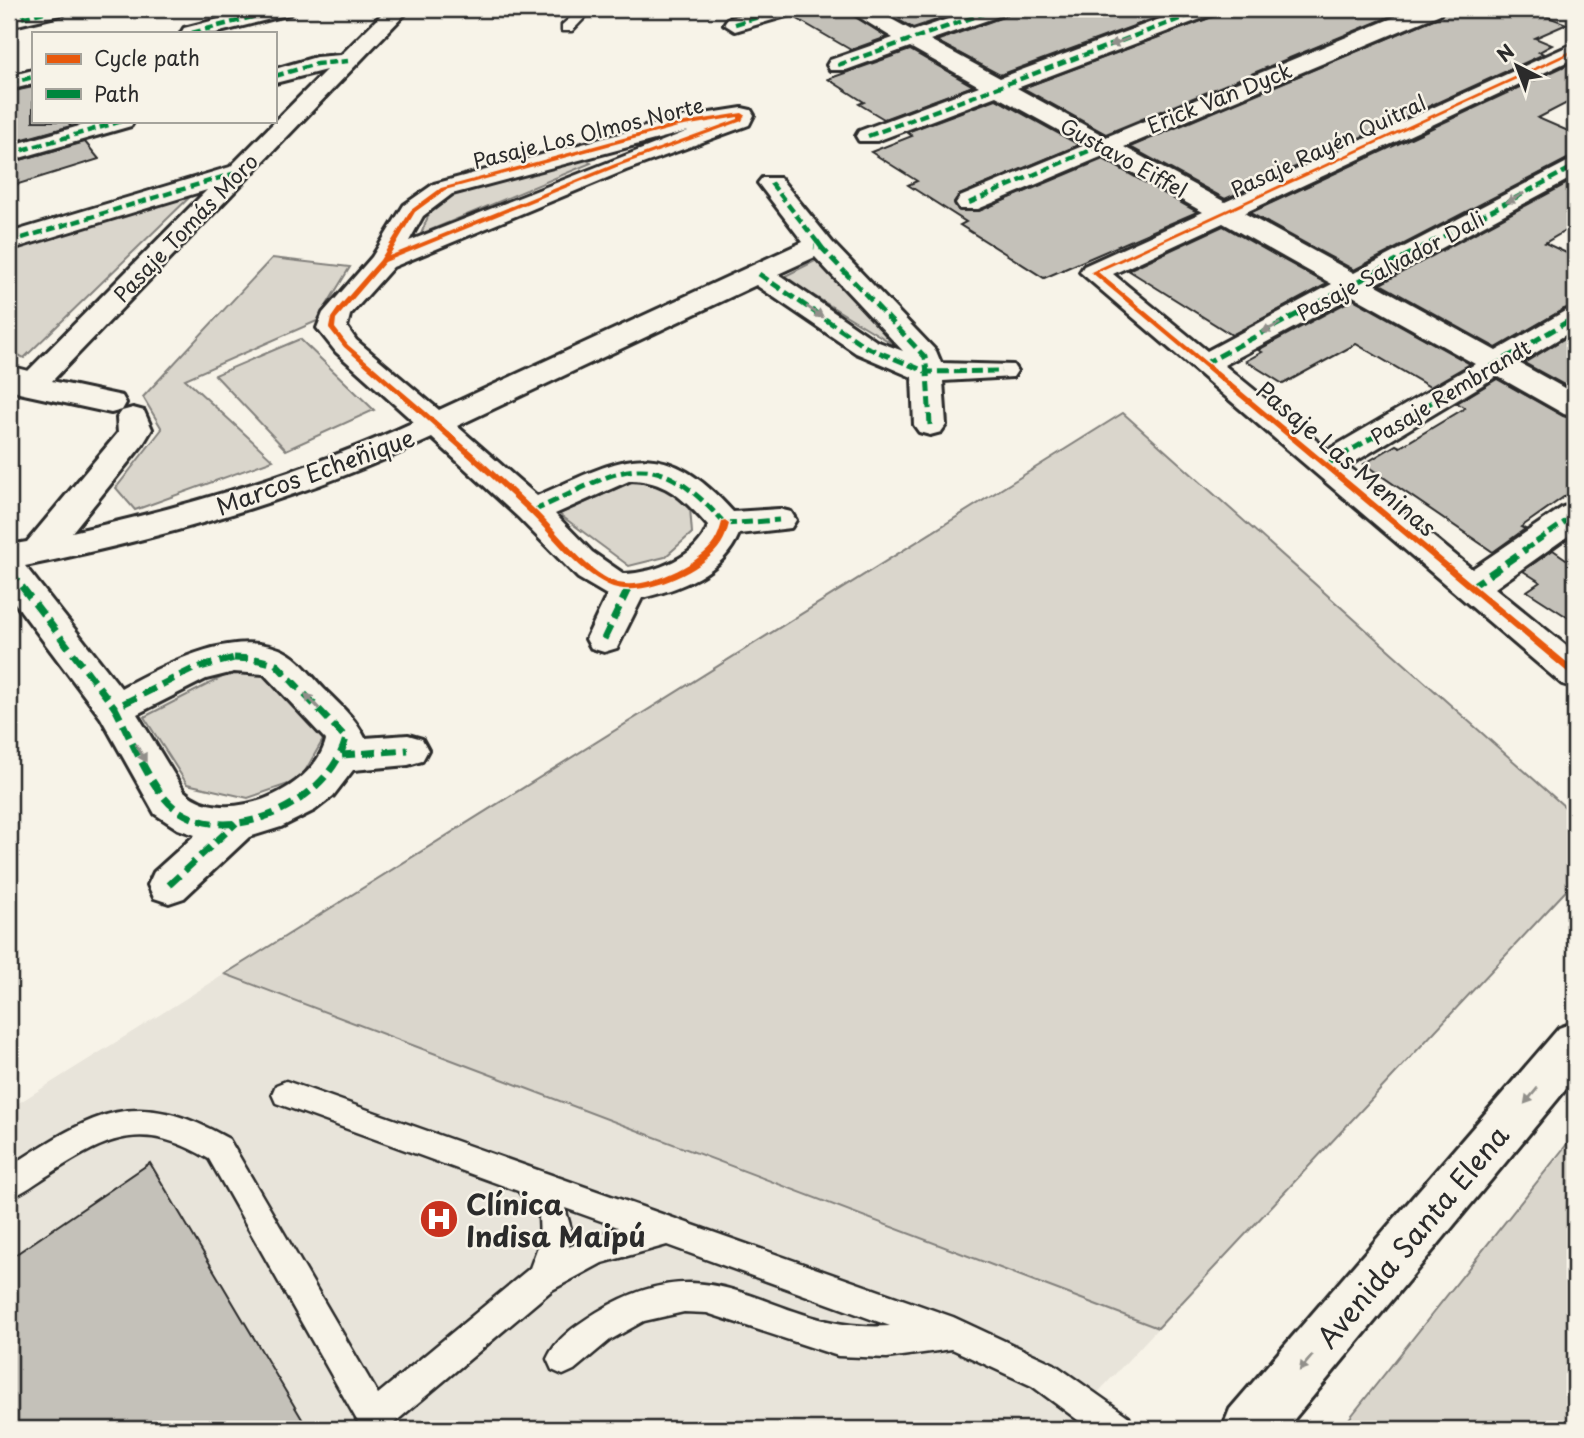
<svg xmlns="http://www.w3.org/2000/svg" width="1584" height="1438" font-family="'Playpen Sans',sans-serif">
	<rect width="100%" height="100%" fill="#f7f3e8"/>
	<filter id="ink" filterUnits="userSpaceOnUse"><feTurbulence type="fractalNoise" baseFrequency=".0143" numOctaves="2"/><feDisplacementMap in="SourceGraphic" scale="14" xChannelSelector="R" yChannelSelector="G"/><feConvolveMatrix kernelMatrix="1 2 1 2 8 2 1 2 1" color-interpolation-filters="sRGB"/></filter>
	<g filter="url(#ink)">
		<polygon fill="#e8e4da" points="225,974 1158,1328 1064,1429 9,1429 9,1109"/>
		<g fill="#dad6cc" stroke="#82807c" stroke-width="2">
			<polygon points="575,152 591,163 421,234 431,209 457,192"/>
			<polygon points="197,190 24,358 9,350 9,251"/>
			<polygon points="272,258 350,267 317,321 185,379 273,460 135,510 116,488 162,429 143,397"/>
			<polygon points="817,260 903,350 783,277"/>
			<polygon points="300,339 374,410 286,450 215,375"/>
			<polygon points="1123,413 1575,816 1575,881 1158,1328 225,974"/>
			<polygon points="636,480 673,486 690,508 692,533 665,557 629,566 559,514"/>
			<polygon points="232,672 278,677 328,731 300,780 248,798 187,784 144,717"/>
			<polygon points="1575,1134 1575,1429 1341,1429"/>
		</g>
		<g fill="#c4c1b9" stroke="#2b2b2b" stroke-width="2">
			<polygon points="799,9 844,9 887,37 851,50 794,17"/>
			<polygon points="878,9 970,9 913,28"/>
			<polygon points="1011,9 1180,9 1000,75 936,41 1006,16"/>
			<polygon points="1220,9 1408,9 1106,134 1023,88 1215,16"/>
			<polygon points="1446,9 1527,9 1567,24 1535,38 1552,45 1539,52 1544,54 1225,199 1130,147 1441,16"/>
			<polygon points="910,50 973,86 884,119 859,104 864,102 828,79"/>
			<polygon points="1569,64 1575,67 1575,99 1538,118 1575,134 1575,155 1354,270 1250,213"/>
			<polygon points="33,87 33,121 67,121 71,126 9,143 9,92"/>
			<polygon points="996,99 1079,145 959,195 954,202 958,210 979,211 1103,159 1197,212 1044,278 960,225 966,222 908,185 917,181 871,152 912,136 907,132"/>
			<polygon points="85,142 99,159 9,187 9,163"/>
			<polygon points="1575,179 1575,225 1545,243 1575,257 1575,306 1564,309 1496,348 1380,284"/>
			<polygon points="1223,226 1327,284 1232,335 1128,270"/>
			<polygon points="1353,299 1470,364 1430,387 1356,344 1283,384 1246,361 1262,352 1258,350"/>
			<polygon points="1575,332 1575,391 1524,363"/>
			<polygon points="1497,379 1563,416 1575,419 1575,489 1521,527 1525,529 1493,552 1364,464 1396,445 1400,447 1465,408 1457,403"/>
			<polygon points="1553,550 1569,561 1575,556 1575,622 1527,591 1540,582 1523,571"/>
			<polygon points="150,1163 308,1429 9,1429 9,1259"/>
		</g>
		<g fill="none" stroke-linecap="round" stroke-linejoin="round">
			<g stroke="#2b2b2b" stroke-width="5">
				<g id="lane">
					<polygon points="580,9 593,9 572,31 562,31 562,25"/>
					<path d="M286,1081l667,236 101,47 75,53 4,12h-43l-58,-43 -80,-37 -65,9 -49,-2 -131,-43 -23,-1 -40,9 -34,19 -36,30 -11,5 -11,-5 -5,-11c9,-21 31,-35 50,-47 125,-76 173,22 293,14l-223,-81 -65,18 -50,27 -158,133 2,6h-34l-153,-270c-66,-39 -99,-24 -159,15 -13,8 -26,19 -41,24v-31c84,-54 126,-82 220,-28l149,255 152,-126 10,-27 -1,-25 -21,-25 -242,-88 -4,-9 4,-9zM565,1208l53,19 -49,20 2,-18z"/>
				</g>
			</g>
			<g stroke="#2b2b2b" stroke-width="6">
				<g id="street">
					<polygon points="31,9 67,9 64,14 9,27 9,14"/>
					<polygon points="258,9 293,9 290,14 216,33 181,33 184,28"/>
					<polygon points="387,9 410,9 52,381 122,396 126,403 122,410 111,413 19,393 9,385 9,366 28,371 207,190 9,250 9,233 230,167 326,70 275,83 275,69 316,57 341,55"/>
					<polygon points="763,9 796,9 793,14 735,31 724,24 727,19"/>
					<path d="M846,9h27l40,22 64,-22h31l-3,5 -75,26 70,38 187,-69h30l-3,5 -197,74 89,49 308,-128h29l-3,5 -316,133 101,55 350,-159v15l-331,155 110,60 221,-115v18l-200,108 121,67 69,-40 10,-3v21l-56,34 56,31v23l-11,-3 -67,-38 -149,90 124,103 91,-62 12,-3v27l-80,57 80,65v35l-13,-4 -482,-412 4,-6 119,-54 -100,-56 -125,53h-18l-4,-6 4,-6 125,-52 -89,-49 -119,45h-18l-3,-5 3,-5 120,-45 -69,-39 -64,23h-16l-3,-5 3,-5 63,-22zM1223,223l109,61 -125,67 -94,-77zM1353,296l122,68 -147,86 -104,-85z"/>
					<polygon points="33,70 33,84 9,90 9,76"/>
					<path d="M742,108l9,2 3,5 -5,10 -123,45 -233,97 -43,48 -3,12 9,13 83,70 364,-168 -45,-59 4,-5h18l52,64 104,109 5,12 72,2 4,6 -4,6 -70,4 3,44 -5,7 -11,3 -11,-3 -5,-7 -2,-48 -56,-24 -100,-68 -299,141 80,70c86,-38 123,-65 196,16l46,-3 12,3 5,8 -5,8 -52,6c-16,39 -59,55 -97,64l-25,50 -13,4 -13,-4 -5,-9 21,-44 -29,-17 -60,-61 -86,-79c-128,60 -268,100 -407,128l96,122c44,-24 119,-64 168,-34 13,8 24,24 35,35 15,15 31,29 41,49l43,-3 14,4 6,11 -6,11 -14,4 -55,5 -20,26 -18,14 -34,17 -32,10 -65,61 -15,5 -15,-5 -6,-13 6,-13 41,-37 -17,-6 -23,-15 -54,-96 -92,-123v-50l18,-3 91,-109 -1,-15 5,-7 11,-3 11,3 8,18 -9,15 -71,88c117,-26 233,-60 342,-110l-78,-70 -19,-24 6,-15 49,-56 32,-52 30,-21 244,-66zM688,131l-279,110 14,-25 29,-22zM815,257l88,94 -27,-10 -98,-67zM631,480c36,1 54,20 77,46 -10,31 -53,47 -84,48l-32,-22 -37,-38zM234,672l30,2 62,66c-12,50 -102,89 -142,51l-47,-77 69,-35z"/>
					<polygon points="97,121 134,121 131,126 9,161 9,146"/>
				</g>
			</g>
			<g stroke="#2b2b2b" stroke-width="6">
				<polygon id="secondary" points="1575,1022 1575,1078 1286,1429 1222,1429 1230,1409 1559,1028"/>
			</g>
			<use href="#lane" fill="#f7f3e8" fill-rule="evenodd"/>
			<use href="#street" fill="#f7f3e8" fill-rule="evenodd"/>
			<use href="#secondary" fill="#f7f3e8" fill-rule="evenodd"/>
			<g stroke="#00873e" stroke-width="4.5" stroke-dasharray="9 4.5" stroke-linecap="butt">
				<polyline points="9,21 56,9"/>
				<polyline points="735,24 785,9"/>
				<polyline points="192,33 282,9"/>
				<polyline points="838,65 997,9"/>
				<polyline points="275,76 316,64 348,61"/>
				<polyline points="9,83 33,77"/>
				<polyline points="868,136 1206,9"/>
				<polyline points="9,154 122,121"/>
				<polyline points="771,183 818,243"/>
				<polyline points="969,203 1102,145"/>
				<polyline points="9,242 239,172"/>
				<polyline points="1431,243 1575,166"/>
			</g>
			<g stroke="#00873e" stroke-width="5" stroke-dasharray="11 5" stroke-linecap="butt">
				<polyline points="817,241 822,248"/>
				<polyline points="759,274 866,347 927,372 925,357 822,248 814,247"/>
				<polyline points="1204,364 1434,241"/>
				<polyline points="930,425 927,372 1002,371"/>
				<polyline points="1326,465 1575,317"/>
				<path d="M533,511c90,-40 116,-73 192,13"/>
				<polyline points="725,524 779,520"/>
				<polyline points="1523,551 1575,515"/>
			</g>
			<g stroke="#00873e" stroke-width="7" stroke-dasharray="14 7" stroke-linecap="butt">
				<polyline points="9,570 115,708"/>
				<polyline points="1471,587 1526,549"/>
				<polyline points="604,639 628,589"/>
				<path d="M234,658l21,1 21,5 70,74c-15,62 -114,112 -170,71 -25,-18 -46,-73 -61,-101l78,-39z"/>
				<polyline points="342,755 408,750"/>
				<polyline points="169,885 236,823"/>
			</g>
			<g stroke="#f7f3e8" stroke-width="4">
				<g id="cycleway">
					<polygon points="1575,49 1575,52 1098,272 1575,669 1575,677 1572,676 1091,272"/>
					<path d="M742,113l3,2 -3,6 -123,45 -234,96 -49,57 -1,9 13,17c62,53 125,106 184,162 24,22 52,63 83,75 27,10 84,-17 99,-40 4,-6 6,-13 8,-20l3,-1 4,3c-2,7 -4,14 -8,20 -18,28 -81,56 -113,41 -33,-16 -55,-50 -82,-75 -59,-56 -121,-109 -182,-163l-15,-19 2,-10 7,-10 42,-48 31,-50 30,-22 237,-65zM738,117v2l-123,45 -226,92 26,-44 30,-22 233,-63z"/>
				</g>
			</g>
			<use href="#cycleway" fill="#e8590c" fill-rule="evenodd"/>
		</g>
		<defs><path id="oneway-solid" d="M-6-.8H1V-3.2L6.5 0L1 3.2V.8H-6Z" transform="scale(1.75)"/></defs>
		<g fill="#918f8a">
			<use href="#oneway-solid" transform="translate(1119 42) rotate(159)"/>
			<use href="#oneway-solid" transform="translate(1515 198) rotate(152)"/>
			<use href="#oneway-solid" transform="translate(815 312) rotate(34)"/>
			<use href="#oneway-solid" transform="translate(1271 328) rotate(152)"/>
			<use href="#oneway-solid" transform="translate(312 701) rotate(-133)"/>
			<use href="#oneway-solid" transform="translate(141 753) rotate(60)"/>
			<use href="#oneway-solid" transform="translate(1531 1096) rotate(130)"/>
			<use href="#oneway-solid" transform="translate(1306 1363) rotate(130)"/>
		</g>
	</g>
	<defs>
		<g id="hospital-disc" transform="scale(2.0125)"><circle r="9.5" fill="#c8321e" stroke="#f7f3e8"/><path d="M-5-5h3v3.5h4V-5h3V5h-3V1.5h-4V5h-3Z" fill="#fff"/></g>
	</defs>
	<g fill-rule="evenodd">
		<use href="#hospital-disc" x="439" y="1219"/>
	</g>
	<g text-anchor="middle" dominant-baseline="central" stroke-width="5" stroke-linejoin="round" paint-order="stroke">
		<g font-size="21" fill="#2b2b2b" stroke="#f7f3e8">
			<text transform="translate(1219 97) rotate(-22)">Erick Van Dyck</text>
			<text transform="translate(588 132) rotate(-14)">Pasaje Los Olmos Norte</text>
			<text transform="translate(1328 145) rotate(-25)">Pasaje Rayén Quitral</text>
			<text transform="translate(1124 157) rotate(29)">Gustavo Eiffel</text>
			<text transform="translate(185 227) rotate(-46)">Pasaje Tomás Moro</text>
			<text transform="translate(1390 265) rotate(-28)">Pasaje Salvador Dali</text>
			<text transform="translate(1450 391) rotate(-31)">Pasaje Rembrandt</text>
		</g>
		<g font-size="24" fill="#2b2b2b" stroke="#f7f3e8">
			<text transform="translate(1347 458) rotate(40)">Pasaje Las Meninas</text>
			<text transform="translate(315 471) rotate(-20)">Marcos Echeñique</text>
		</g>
		<g font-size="28" font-weight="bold" fill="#2b2b2b" stroke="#f7f3e8" text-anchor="start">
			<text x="466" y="1203">Clínica<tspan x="466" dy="32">Indisa Maipú</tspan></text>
		</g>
		<g font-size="28" fill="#2b2b2b" stroke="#f7f3e8">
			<text transform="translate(1412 1236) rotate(-50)">Avenida Santa Elena</text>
		</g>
	</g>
	<rect width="1584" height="1438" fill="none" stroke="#f7f3e8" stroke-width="35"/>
	<rect x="18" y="18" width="1549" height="1403" fill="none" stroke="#2b2b2b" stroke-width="2.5" filter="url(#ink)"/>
	<rect x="32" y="32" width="245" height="91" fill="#f7f3e8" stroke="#a5a39c" stroke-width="2"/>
	<rect x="46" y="54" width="35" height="10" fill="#e8590c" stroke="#a5a39c" stroke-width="2"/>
	<text x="94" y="66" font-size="21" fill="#2b2b2b">Cycle path</text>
	<rect x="46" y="89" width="35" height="10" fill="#00873e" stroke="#a5a39c" stroke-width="2"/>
	<text x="94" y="102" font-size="21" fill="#2b2b2b">Path</text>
	<g transform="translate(1517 66) rotate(318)" stroke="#f7f3e8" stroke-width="5" paint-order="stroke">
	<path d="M0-5L12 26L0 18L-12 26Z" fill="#2b2b2b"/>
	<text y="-10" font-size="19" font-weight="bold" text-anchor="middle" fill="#2b2b2b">N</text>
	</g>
</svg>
